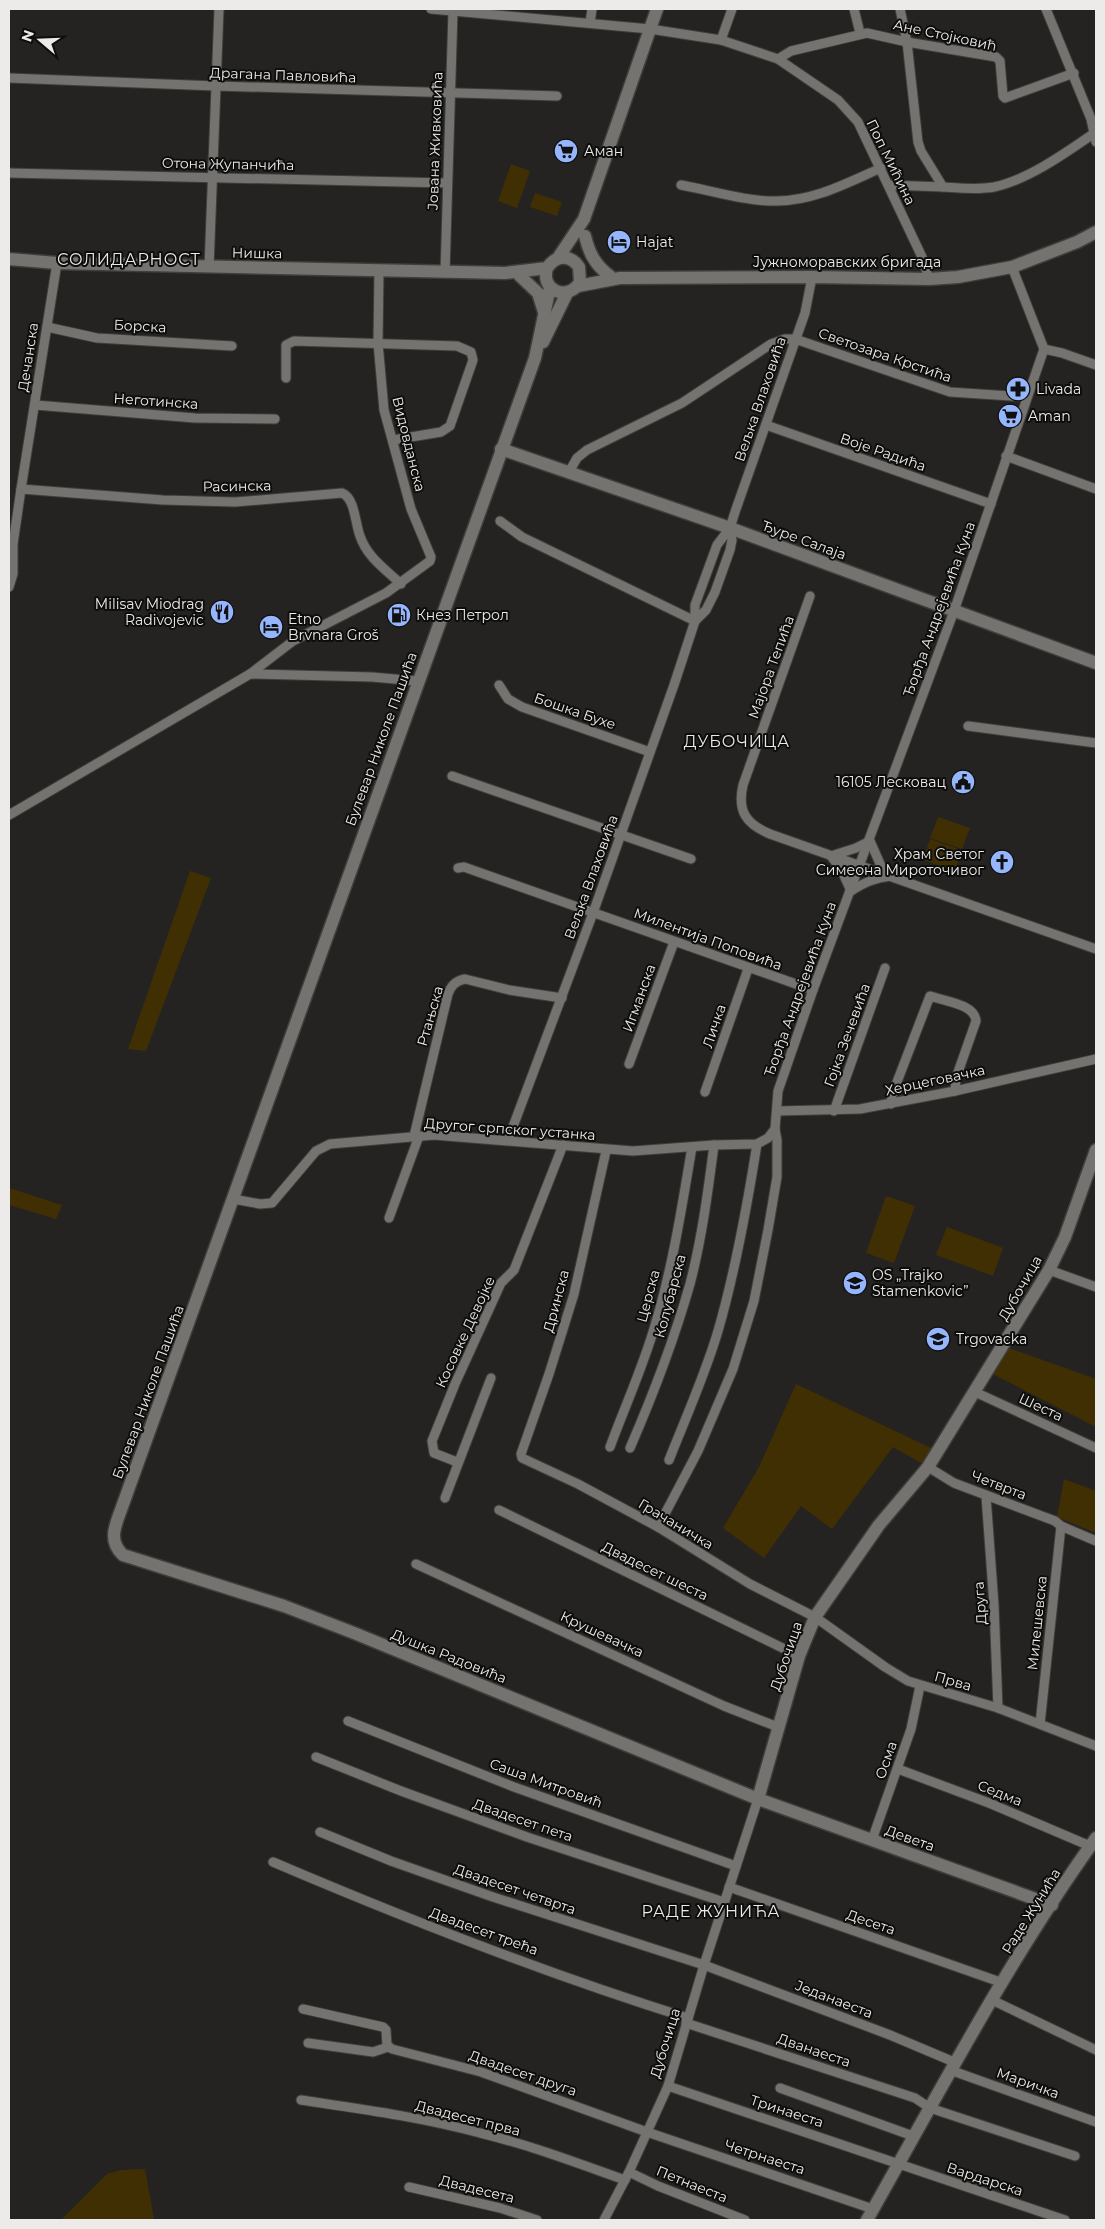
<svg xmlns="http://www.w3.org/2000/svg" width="1105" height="2229" font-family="Montserrat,sans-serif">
	<rect width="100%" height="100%" fill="#252321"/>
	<g fill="#412f04">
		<polygon points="511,164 530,171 517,208 498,201"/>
		<polygon points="535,193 562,202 557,216 530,207"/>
		<polygon points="938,817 970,828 962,849 930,838"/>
		<polygon points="930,839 962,850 955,871 923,860"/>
		<polygon points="190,871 211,878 146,1051 128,1049"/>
		<polygon points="9,1188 62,1205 56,1219 9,1205"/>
		<polygon points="886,1196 915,1206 894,1263 866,1253"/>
		<polygon points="947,1227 1003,1248 993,1276 936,1255"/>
		<polygon points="1003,1346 1096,1379 1096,1427 987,1371"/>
		<polygon points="796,1384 931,1448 923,1464 893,1447 832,1529 801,1506 764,1558 723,1528 759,1467"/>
		<polygon points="1064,1479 1096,1491 1096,1533 1057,1517"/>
		<polygon points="145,2169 154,2219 61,2220 107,2174 121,2170"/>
	</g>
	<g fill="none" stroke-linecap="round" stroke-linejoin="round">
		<g stroke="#3f3e3c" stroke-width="11">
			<g id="street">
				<polyline points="431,9 650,29 721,40 778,59 838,100 858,122 922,257 929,279"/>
				<polyline points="854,9 860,33"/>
				<path d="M900,9l7,33 11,100 3,9 22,36c17,1 34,3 51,0 34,-7 73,-35 102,-55"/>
				<polyline points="1046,9 1091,119 1096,142"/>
				<polyline points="590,23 592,9"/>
				<polyline points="721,40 732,9"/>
				<polyline points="778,59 791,51 867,33 907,42 996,57 1000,61 1003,96 1005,98 1074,73"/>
				<polyline points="9,78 216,86 557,96"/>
				<polyline points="9,173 447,183"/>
				<path d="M681,185c28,5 68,17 95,16 38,0 71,-18 105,-33"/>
				<polyline points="889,185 943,187"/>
				<polyline points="209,267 219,9"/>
				<polyline points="379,270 378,343 384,410 411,509 431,557 430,561 386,593 293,641 250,674 372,677 417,681"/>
				<polyline points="445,273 453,11"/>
				<polyline points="47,327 97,338 232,346"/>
				<polyline points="1044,349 1062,353 1096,365"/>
				<polyline points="286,378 286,345 294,341 457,346 471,352 473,360 450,426 441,432 393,440"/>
				<polyline points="35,405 195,418 275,419"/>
				<polyline points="766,425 991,504"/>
				<polyline points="1006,456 1096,489"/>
				<polyline points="569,472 577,458 587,450 682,403 771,344 785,339 795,339 950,392 1027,397"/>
				<path d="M21,489l142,11 72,2 107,-9c13,5 13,30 18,43 7,21 25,33 41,48"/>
				<polyline points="500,521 522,537 695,621"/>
				<polyline points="9,587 13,574 13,544 21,489 57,263"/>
				<path d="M810,596l-67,189c-6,26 3,39 27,49l326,115"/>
				<polyline points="695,621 706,610 715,592 730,550 732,540 730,528"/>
				<polyline points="499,685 508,699 522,707 650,752"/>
				<polyline points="968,726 1096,743"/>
				<polyline points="452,776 691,859"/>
				<polyline points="9,815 250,674"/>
				<path d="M870,841l11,25 10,10c-16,2 -26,6 -40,15l-10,-22 -10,-13 25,-8z"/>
				<polyline points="458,868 464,867 813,990"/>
				<polyline points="629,1064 674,942"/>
				<polyline points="705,1092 748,969"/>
				<path d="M891,1104l1,-9 38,-99c14,5 45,8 46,25l-20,57 -1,13"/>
				<polyline points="777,1111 860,1109 955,1091 1096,1059"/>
				<polyline points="834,1111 885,968"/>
				<path d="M414,1136l34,-142c3,-8 7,-13 17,-15l44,11 53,8"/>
				<polyline points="508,1140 593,913 674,685 695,621 695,605 717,545 730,528 735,512 805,313 812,277"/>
				<polyline points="606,1151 574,1294 549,1374 521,1454 522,1458 578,1484 658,1527 750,1584 815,1617 885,1667 908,1681 998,1708 1096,1746"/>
				<polyline points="233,1199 260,1204 272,1203 316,1151 330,1144 434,1135 633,1151 714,1145 757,1144 768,1138 775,1129"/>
				<polyline points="389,1218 419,1136"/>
				<polyline points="1049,1270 1096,1287"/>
				<polyline points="975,1392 1096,1448"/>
				<path d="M610,1447c15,-41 34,-82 46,-125 17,-57 26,-116 36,-175"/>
				<path d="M630,1448c23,-53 44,-108 60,-164 12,-46 18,-93 24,-139"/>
				<path d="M669,1460c17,-43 36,-85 49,-129 18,-62 29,-124 39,-187"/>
				<polyline points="457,1462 434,1453 432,1441 455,1384 501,1283 514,1270 563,1145"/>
				<polyline points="928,1467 954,1483 1055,1521 1061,1526 1096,1541"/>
				<polyline points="986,1496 994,1605 998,1708"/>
				<polyline points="445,1498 491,1378"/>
				<polyline points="499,1510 799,1656"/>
				<polyline points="658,1527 698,1451 733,1369 754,1301 768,1230 777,1177 777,1140 775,1129 778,1091 813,990 954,611 1044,349 1012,267"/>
				<polyline points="416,1564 724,1706 778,1727"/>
				<polyline points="348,1721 514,1787 736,1866"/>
				<polyline points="1040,1724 1061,1526"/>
				<polyline points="316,1757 401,1791 527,1837 724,1902"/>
				<polyline points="898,1769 989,1803 1090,1846"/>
				<polyline points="320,1832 391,1861 493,1897 704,1965 890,2035 954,2062"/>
				<polyline points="872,1840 911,1729 920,1686"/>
				<path d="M273,1862c136,58 274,112 415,156"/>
				<polyline points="729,1887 1003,1983"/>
				<polyline points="992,2000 1096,2050"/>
				<polyline points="303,2009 383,2027 386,2030 387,2045 392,2049 481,2072 647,2132 873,2209"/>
				<polyline points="686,2023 915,2098 930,2108 1075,2156"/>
				<polyline points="308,2043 373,2052 388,2047"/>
				<polyline points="950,2070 1096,2122"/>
				<polyline points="668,2086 1065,2220"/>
				<polyline points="780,2088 913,2136"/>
				<path d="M301,2100c60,9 120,17 179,33 50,12 97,30 145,47"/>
				<polyline points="629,2172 658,2186 745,2220"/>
				<polyline points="409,2187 500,2208 537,2220"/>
				<polyline points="604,2220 629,2172 668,2086 704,1965 758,1799"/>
			</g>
		</g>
		<g stroke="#3f3e3c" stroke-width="15">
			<g id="secondary">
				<path d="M585,236c4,17 10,29 25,40"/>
				<polyline points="558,258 584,219 657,9"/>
				<path d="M9,259l48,4 448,10 42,-5c9,-13 23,-14 32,-1l1,15c-12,20 -40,9 -33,-14"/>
				<polyline points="520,276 538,293 544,312"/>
				<polyline points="578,286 620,278 812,277 929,279 958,277 1012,267 1077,242 1096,232"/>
				<path d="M550,287l-15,71 -413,1149c-6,17 -15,33 1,48l161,51 70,27 404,166 294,106"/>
				<polyline points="543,342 567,293"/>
				<polyline points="501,449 730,528 1096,663"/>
				<polyline points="758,1799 799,1656 815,1617 879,1525 928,1467 1049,1270 1065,1237 1096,1150"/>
				<path d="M867,2220c73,-129 142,-261 229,-382"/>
			</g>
		</g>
		<use href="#street" stroke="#747370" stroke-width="9"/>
		<use href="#secondary" stroke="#747370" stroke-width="12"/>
	</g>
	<defs>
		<g id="supermarket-disc" transform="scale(1.25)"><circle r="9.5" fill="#95b6fd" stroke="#0d0d0c"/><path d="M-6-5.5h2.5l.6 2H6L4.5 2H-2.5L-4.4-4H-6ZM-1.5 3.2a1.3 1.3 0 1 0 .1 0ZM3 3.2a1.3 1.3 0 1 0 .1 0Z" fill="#111"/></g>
		<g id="hotel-disc" transform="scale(1.25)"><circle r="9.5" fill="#95b6fd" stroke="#0d0d0c"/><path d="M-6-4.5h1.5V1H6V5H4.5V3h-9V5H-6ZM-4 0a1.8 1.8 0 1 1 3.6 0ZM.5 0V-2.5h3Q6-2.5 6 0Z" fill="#111"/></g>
		<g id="pharmacy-disc" transform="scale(1.25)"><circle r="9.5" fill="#95b6fd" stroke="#0d0d0c"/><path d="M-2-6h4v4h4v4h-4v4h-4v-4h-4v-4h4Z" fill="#111"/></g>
		<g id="restaurant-disc" transform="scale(1.25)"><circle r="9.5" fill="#95b6fd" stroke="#0d0d0c"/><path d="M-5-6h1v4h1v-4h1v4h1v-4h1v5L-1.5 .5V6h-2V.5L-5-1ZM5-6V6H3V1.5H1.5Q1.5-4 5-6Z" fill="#111"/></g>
		<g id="fuel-disc" transform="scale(1.25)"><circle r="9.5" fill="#95b6fd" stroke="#0d0d0c"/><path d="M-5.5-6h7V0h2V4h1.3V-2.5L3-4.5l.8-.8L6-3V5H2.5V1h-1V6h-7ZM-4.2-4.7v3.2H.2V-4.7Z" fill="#111"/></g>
		<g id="civic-disc" transform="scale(1.25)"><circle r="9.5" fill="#95b6fd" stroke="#0d0d0c"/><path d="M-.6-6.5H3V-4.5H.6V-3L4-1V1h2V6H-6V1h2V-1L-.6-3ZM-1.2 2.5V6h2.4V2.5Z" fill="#111"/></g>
		<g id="church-disc" transform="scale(1.25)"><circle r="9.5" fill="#95b6fd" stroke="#0d0d0c"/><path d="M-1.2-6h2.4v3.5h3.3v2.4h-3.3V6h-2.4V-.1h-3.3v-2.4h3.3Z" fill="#111"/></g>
		<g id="school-disc" transform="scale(1.25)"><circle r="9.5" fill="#95b6fd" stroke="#0d0d0c"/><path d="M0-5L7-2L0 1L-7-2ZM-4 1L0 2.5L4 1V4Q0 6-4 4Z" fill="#111"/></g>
	</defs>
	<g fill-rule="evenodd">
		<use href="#supermarket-disc" x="566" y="151"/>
		<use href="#hotel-disc" x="619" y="242"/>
		<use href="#pharmacy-disc" x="1018" y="389"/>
		<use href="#supermarket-disc" x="1010" y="416"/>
		<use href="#restaurant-disc" x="222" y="612"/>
		<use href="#fuel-disc" x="399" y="615"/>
		<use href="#hotel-disc" x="271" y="627"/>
		<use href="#civic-disc" x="963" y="782"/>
		<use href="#church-disc" x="1002" y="862"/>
		<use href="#school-disc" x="855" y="1283"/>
		<use href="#school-disc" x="938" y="1339"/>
	</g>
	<g text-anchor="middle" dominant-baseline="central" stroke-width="4" stroke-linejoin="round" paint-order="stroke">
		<g font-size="14" fill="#ecebe9" stroke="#0d0d0c">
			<text transform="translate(945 35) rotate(12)">Ане Стојковић</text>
			<text transform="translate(283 75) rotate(2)">Драгана Павловића</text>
			<text transform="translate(435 141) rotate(-88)">Јована Живковића</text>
			<text transform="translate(891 162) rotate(64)">Поп Мићина</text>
			<text transform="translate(228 164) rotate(1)">Отона Жупанчића</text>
			<text transform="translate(257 253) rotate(1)">Нишка</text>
			<text x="847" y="262">Јужноморавских бригада</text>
			<text transform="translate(140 326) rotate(3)">Борска</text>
			<text transform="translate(885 355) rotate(19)">Светозара Крстића</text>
			<text transform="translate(28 357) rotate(-81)">Дечанска</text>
			<text transform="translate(760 399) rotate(-71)">Вељка Влаховића</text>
			<text transform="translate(156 401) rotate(4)">Неготинска</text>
			<text transform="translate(409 444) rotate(76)">Видовданска</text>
			<text transform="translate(883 452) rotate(19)">Воје Радића</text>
			<text transform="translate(237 486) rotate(-1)">Расинска</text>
			<text transform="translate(804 540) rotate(20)">Ђуре Салаја</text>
			<text transform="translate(939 609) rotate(-70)">Ђорђа Андрејевића Куна</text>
			<text transform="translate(771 667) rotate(-70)">Мајора Тепића</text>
			<text transform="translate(575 711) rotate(19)">Бошка Бухе</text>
			<text transform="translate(381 739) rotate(-70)">Булевар Николе Пашића</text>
			<text transform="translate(591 877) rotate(-70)">Вељка Влаховића</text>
			<text transform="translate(708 939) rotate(20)">Милентија Поповића</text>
			<text transform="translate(800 989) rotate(-70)">Ђорђа Андрејевића Куна</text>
			<text transform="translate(639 998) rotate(-70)">Игманска</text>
			<text transform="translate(430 1016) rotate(-74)">Ртањска</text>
			<text transform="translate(714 1026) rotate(-71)">Личка</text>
			<text transform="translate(847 1035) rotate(-70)">Гојка Зечевића</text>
			<text transform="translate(935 1080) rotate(-12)">Херцеговачка</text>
			<text transform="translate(510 1129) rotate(4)">Другог српског устанка</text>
			<text transform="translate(1020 1288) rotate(-60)">Дубочица</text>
			<text transform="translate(648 1296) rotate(-75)">Церска</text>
			<text transform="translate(670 1296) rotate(-75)">Колубарска</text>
			<text transform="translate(556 1301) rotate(-75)">Дринска</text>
			<text transform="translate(465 1332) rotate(-65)">Косовке Девојке</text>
			<text transform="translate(148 1392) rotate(-70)">Булевар Николе Пашића</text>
			<text transform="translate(1041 1407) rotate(25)">Шеста</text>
			<text transform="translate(999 1485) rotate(21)">Четврта</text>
			<text transform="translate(676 1524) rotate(31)">Грачаничка</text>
			<text transform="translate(655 1571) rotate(26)">Двадесет шеста</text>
			<text transform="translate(980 1603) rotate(-94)">Друга</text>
			<text transform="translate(1037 1623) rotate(-84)">Милешевска</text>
			<text transform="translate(602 1634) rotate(25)">Крушевачка</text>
			<text transform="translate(449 1656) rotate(22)">Душка Радовића</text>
			<text transform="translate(786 1656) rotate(-71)">Дубочица</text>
			<text transform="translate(953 1681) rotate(16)">Прва</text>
			<text transform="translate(886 1760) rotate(-71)">Осма</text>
			<text transform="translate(546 1783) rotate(20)">Саша Митровић</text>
			<text transform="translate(1000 1793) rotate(22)">Седма</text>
			<text transform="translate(523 1820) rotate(19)">Двадесет пета</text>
			<text transform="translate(910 1838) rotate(20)">Девета</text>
			<text transform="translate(515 1889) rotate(19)">Двадесет четврта</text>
			<text transform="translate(1031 1911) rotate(-58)">Раде Жунића</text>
			<text transform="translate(871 1922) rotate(19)">Десета</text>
			<text transform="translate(484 1931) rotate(20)">Двадесет трећа</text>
			<text transform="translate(834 1999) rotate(21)">Једанаеста</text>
			<text transform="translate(665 2043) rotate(-73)">Дубочица</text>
			<text transform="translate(814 2050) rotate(19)">Дванаеста</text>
			<text transform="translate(523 2073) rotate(19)">Двадесет друга</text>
			<text transform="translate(1028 2083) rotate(20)">Маричка</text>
			<text transform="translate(787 2111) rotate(18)">Тринаеста</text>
			<text transform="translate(468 2118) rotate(14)">Двадесет прва</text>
			<text transform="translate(765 2157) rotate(18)">Четрнаеста</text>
			<text transform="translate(985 2179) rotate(18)">Вардарска</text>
			<text transform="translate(692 2184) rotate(22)">Петнаеста</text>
			<text transform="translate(477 2189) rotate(14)">Двадесета</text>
		</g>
		<g font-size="14" fill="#ecebe9" stroke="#0d0d0c" text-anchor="start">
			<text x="584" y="151">Аман</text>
			<text x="636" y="242">Hajat</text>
			<text x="1036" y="389">Livada</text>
			<text x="1028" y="416">Aman</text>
			<text x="204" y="604" text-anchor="end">Milisav Miodrag<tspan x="204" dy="16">Radivojevic</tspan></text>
			<text x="416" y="615">Кнез Петрол</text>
			<text x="288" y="619">Etno<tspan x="288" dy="16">Brvnara Groš</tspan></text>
			<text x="946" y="782" text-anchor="end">16105 Лесковац</text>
			<text x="984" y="854" text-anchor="end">Храм Светог<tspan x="984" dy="16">Симеона Мироточивог</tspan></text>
			<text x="872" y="1275">OS „Trajko<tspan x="872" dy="16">Stamenkovic”</tspan></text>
			<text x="956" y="1339">Trgovacka</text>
		</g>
		<g font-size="16" letter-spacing="1" fill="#ecebe9" stroke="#0d0d0c">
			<text x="129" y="259">СОЛИДАРНОСТ</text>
			<text x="737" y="741">ДУБОЧИЦА</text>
			<text x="711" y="1911">РАДЕ ЖУНИЋА</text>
		</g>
	</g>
	<rect width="1105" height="2229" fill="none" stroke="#ecebe9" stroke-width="20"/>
	<g transform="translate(40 40) rotate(289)" stroke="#0d0d0c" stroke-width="4" paint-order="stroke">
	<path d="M0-4L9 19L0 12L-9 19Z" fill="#ecebe9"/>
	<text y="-8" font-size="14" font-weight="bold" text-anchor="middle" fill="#ecebe9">N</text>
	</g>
</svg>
